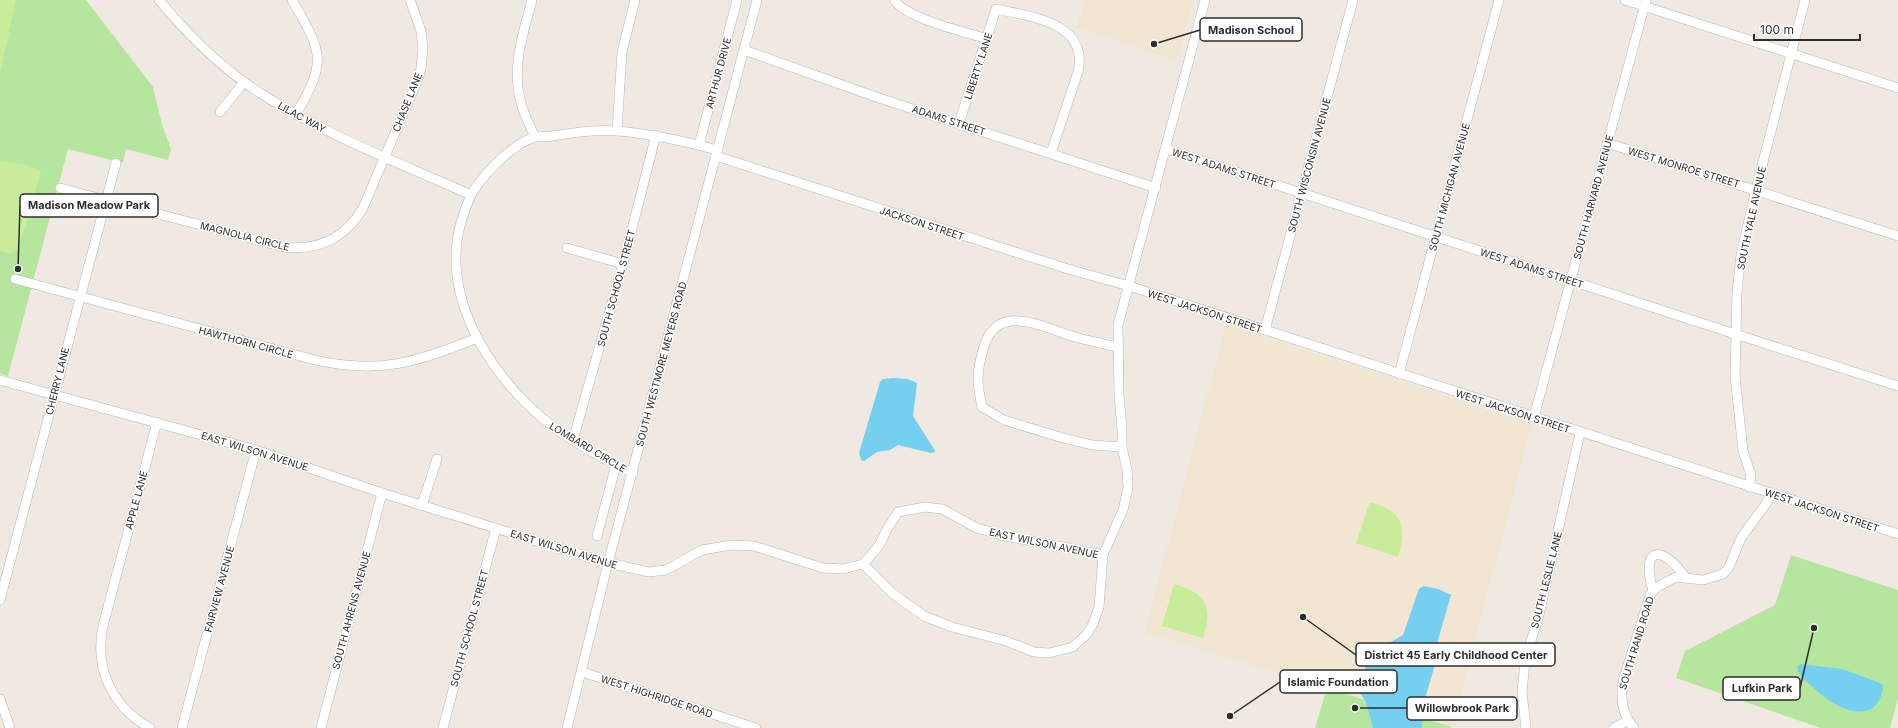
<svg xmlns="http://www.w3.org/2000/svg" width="1898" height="728" font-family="Inter,sans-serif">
	<rect width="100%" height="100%" fill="#efe9e1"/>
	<g fill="#f0e6d1">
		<polygon points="1085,0 1194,0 1176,61 1077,27"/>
		<polygon points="1226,324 1532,424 1452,727 1145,632"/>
	</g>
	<g fill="#b6e59e">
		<polygon points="0,0 86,0 153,87 162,125 171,149 168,160 126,149 123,163 68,149 8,376 0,374"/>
		<polygon points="1791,555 1898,590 1898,698 1890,728 1821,728 1676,678 1685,651 1775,605"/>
		<polygon points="1327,688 1452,727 1451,728 1315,728"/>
	</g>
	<g fill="#c9ec9a">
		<polygon points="0,0 16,0 0,74"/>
		<polygon points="0,161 26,165 41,171 18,250 9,254 0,251"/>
		<path d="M1370,502c33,9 37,23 28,55l-42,-14z"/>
		<path d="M1174,584c32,9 39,22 29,54l-41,-12z"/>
	</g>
	<g fill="#75cff0">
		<polygon points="893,378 907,379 917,383 913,416 934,449 935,452 931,453 898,445 890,450 877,452 864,461 861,460 859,453 880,382 883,379"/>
		<polygon points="1424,586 1438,589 1451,595 1436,647 1437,658 1423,705 1422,728 1373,728 1366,702 1358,690 1368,659 1375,645 1391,642 1403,635 1419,589"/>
		<path d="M1801,664l41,5 38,14 3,2c-3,43 -47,26 -69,3 -7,-7 -16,-11 -17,-21z"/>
	</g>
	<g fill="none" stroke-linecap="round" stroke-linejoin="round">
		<g stroke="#b4b7c1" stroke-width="10">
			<g id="minor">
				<path d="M159,0c29,35 62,68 101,93 65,42 140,70 211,102"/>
				<path d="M292,0c30,52 36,60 4,114"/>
				<path d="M532,0c-9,34 -21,68 -11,103 3,12 9,23 14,34"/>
				<path d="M894,0c13,19 69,31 93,39"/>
				<polyline points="1625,0 1898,88"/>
				<polyline points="744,50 879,98 1156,188"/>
				<polyline points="220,112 244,82"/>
				<path d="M959,123l37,-114c35,8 93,13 82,63l-27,81"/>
				<polyline points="617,131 622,52 635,0"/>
				<polyline points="1607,143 1898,236"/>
				<polyline points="699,145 737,0"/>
				<polyline points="1166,149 1735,334 1898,386"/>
				<polyline points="716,156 1068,269 1129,286 1898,534"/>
				<path d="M60,188l224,59c35,4 62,-10 79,-39l52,-122 6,-17 2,-21 -2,-17 -11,-31"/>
				<polyline points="567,248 623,264"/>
				<path d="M15,279l296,80c66,16 105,4 166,-21"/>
				<polyline points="1265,330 1353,0"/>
				<path d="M1117,347c-15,-4 -30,-6 -45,-11 -33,-10 -76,-35 -89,14 -7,24 -6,33 -1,57l22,13 59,18 29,7 30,2"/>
				<polyline points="1399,374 1499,0"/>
				<polyline points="0,380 256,450 382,493 608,563 649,572 666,570 702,550 731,545 754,546 823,568 843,569 863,564 879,546 886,531 898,512 925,507 933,508 942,509 977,528 1001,535 1103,555"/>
				<polyline points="1534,417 1646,0"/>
				<polyline points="573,440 623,264 656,135"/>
				<path d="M633,473c-29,-14 -63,-32 -87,-52 -59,-48 -110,-131 -82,-208 3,-8 5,-16 10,-23 12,-18 40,-48 62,-53 5,-1 10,0 16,-1 21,-3 44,-7 66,-5 34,3 66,10 99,19"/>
				<polyline points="1749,487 1751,475 1743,451 1735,376 1737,292 1741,255 1756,189 1805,0"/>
				<polyline points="422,505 437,459"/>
				<polyline points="597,536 616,465"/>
				<polyline points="863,564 892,593 924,616 952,627 1006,641 1034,652 1049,653 1073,647 1087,634 1093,624 1099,607 1103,555 1123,510 1128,488 1127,470 1122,447 1122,429 1119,396 1118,325 1205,0"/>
				<path d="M1653,591c-13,-45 9,-47 33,-13"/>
				<polyline points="0,600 116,163"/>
				<polyline points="582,672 756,728"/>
				<polyline points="0,699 10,728"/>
				<path d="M150,728c-38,-21 -56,-60 -47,-102l54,-204"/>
				<polyline points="182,728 256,450"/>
				<polyline points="321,728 382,493"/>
				<polyline points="443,728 496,528"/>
				<polyline points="567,728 608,563 757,0"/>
				<polyline points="1526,728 1522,692 1525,661 1539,615 1580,433"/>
				<polyline points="1614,728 1627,721"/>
				<path d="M1634,728c-12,-13 -14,-29 -11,-47l27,-86 7,-8 19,-10 27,3 20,-6 6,-7 12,-29 32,-44"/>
			</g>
		</g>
		<use href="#minor" stroke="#fff" stroke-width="9"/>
	</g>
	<g text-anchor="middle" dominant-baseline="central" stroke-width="3" stroke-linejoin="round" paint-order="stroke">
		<g font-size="10" fill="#2e2e2e" stroke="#fff">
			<text transform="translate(978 66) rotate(-72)">LIBERTY LANE</text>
			<text transform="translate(718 73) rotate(-75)">ARTHUR DRIVE</text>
			<text transform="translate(407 102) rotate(-68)">CHASE LANE</text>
			<text transform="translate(302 117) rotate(29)">LILAC WAY</text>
			<text transform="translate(949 120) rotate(18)">ADAMS STREET</text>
			<text transform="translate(1309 165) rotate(-75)">SOUTH WISCONSIN AVENUE</text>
			<text transform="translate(1684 167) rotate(17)">WEST MONROE STREET</text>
			<text transform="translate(1224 168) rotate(18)">WEST ADAMS STREET</text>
			<text transform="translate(1449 187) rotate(-75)">SOUTH MICHIGAN AVENUE</text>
			<text transform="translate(1593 197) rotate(-75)">SOUTH HARVARD AVENUE</text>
			<text transform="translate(1751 218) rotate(-78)">SOUTH YALE AVENUE</text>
			<text transform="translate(922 223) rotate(18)">JACKSON STREET</text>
			<text transform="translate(245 236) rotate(14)">MAGNOLIA CIRCLE</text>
			<text transform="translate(1532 268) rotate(18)">WEST ADAMS STREET</text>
			<text transform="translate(616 288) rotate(-75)">SOUTH SCHOOL STREET</text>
			<text transform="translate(1205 311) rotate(18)">WEST JACKSON STREET</text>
			<text transform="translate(246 342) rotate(15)">HAWTHORN CIRCLE</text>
			<text transform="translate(661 364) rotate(-75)">SOUTH WESTMORE MEYERS ROAD</text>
			<text transform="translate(57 381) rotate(-76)">CHERRY LANE</text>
			<text transform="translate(1513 411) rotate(18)">WEST JACKSON STREET</text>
			<text transform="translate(588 447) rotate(31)">LOMBARD CIRCLE</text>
			<text transform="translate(255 451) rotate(17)">EAST WILSON AVENUE</text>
			<text transform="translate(136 500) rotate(-75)">APPLE LANE</text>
			<text transform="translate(1822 510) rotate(18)">WEST JACKSON STREET</text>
			<text transform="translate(1044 543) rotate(12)">EAST WILSON AVENUE</text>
			<text transform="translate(564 549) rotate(17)">EAST WILSON AVENUE</text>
			<text transform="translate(1546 580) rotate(-76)">SOUTH LESLIE LANE</text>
			<text transform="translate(219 589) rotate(-75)">FAIRVIEW AVENUE</text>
			<text transform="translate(351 610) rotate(-75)">SOUTH AHRENS AVENUE</text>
			<text transform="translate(469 628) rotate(-75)">SOUTH SCHOOL STREET</text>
			<text transform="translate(1636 643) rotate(-73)">SOUTH RAND ROAD</text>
			<text transform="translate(657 696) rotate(18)">WEST HIGHRIDGE ROAD</text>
		</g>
	</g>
	<path fill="none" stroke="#2e2e2e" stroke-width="1.5" d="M1154 44L1200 30M18 269L20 206M1303 617L1356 655M1230 716L1280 682M1814 628L1800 688M1355 708L1407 708"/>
	<g fill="#2e2e2e" stroke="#fff" stroke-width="1.5">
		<circle cx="1154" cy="44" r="4"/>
		<circle cx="18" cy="269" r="4"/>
		<circle cx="1303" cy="617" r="4"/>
		<circle cx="1230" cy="716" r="4"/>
		<circle cx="1814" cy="628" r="4"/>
		<circle cx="1355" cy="708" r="4"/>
	</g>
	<g fill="#fff" stroke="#2e2e2e" stroke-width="1.5">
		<rect x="1200" y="18" width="102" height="23" rx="4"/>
		<rect x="20" y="194" width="138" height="23" rx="4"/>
		<rect x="1356" y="643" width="199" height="23" rx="4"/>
		<rect x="1280" y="670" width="117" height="23" rx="4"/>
		<rect x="1723" y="677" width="77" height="23" rx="4"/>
		<rect x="1407" y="697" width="110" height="23" rx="4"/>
	</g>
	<g font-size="11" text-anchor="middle" font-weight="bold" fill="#2e2e2e">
		<text x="1251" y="34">Madison School</text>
		<text x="89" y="209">Madison Meadow Park</text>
		<text x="1456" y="659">District 45 Early Childhood Center</text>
		<text x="1338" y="686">Islamic Foundation</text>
		<text x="1762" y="692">Lufkin Park</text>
		<text x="1462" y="712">Willowbrook Park</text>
	</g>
	<path d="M1754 34v6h106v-6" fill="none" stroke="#2e2e2e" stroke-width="2"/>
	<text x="1760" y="34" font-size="12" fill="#2e2e2e" stroke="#ffffff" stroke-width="3" paint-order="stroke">100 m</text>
</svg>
